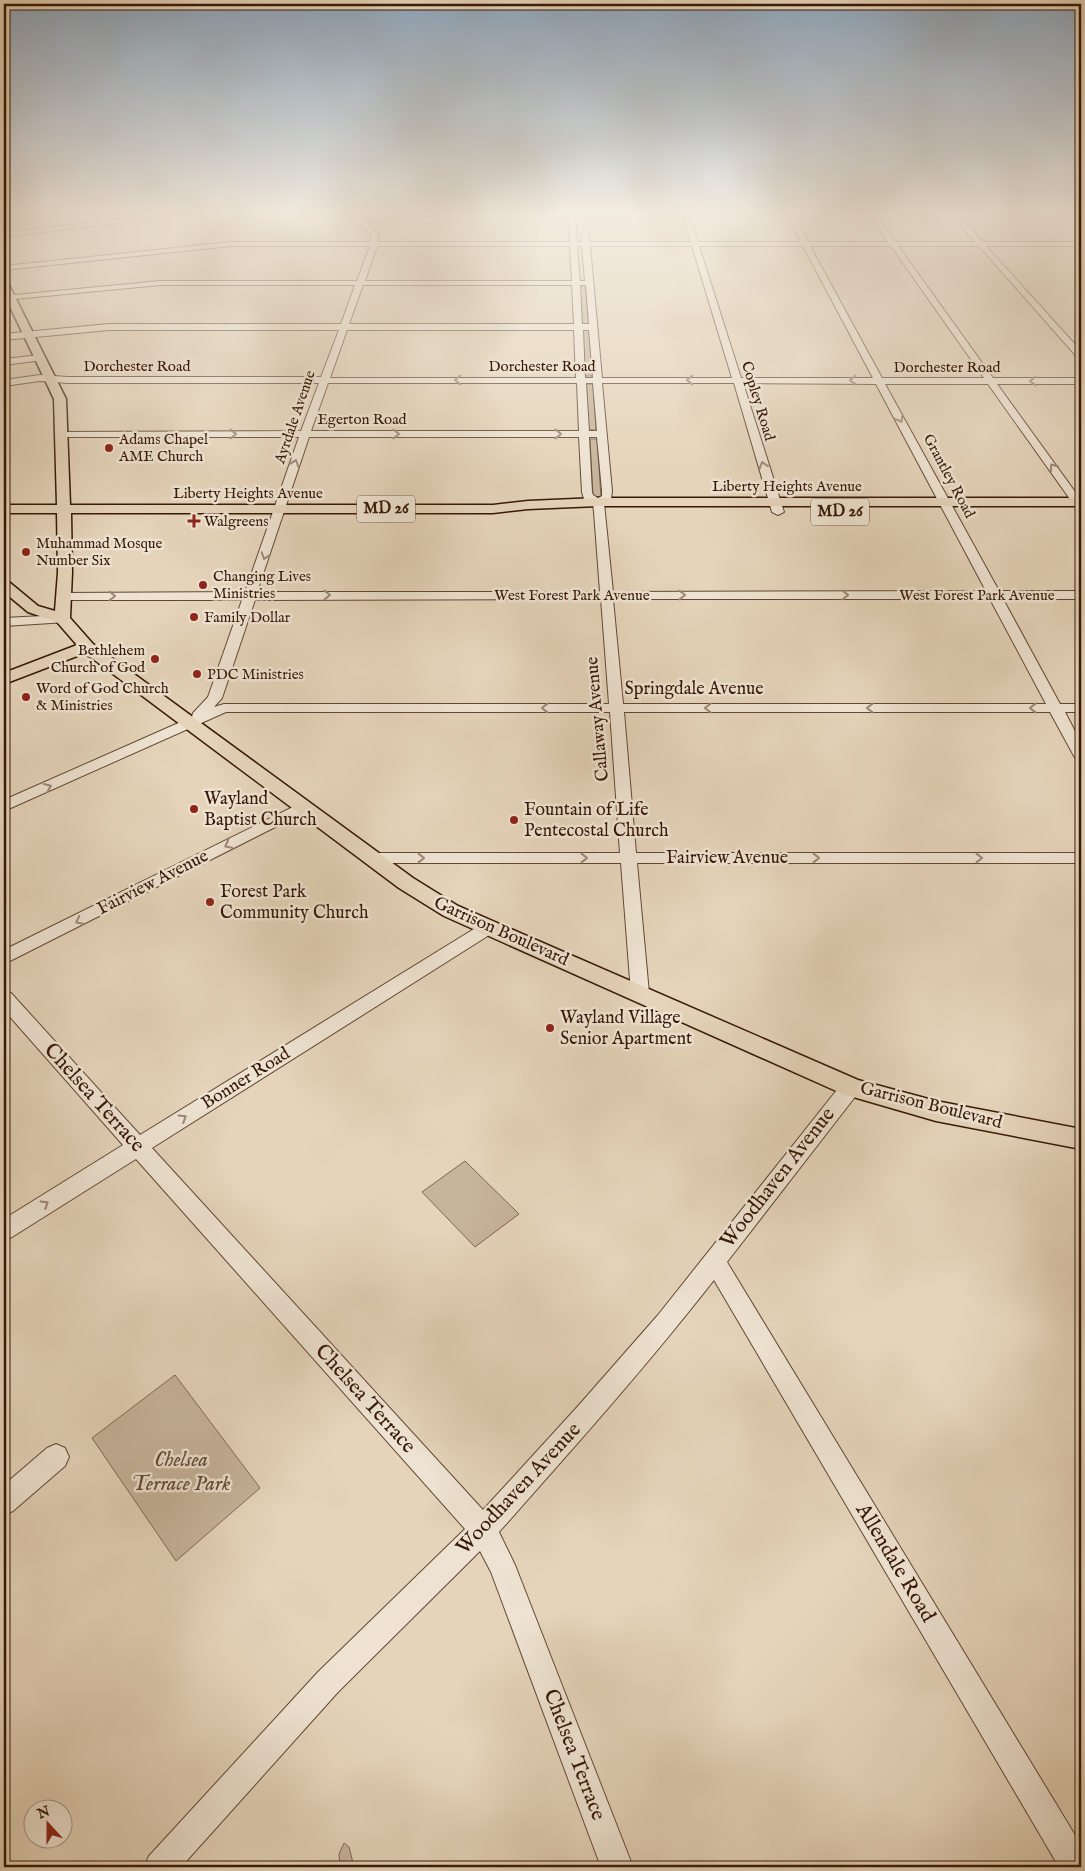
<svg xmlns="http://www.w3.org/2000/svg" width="1085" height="1871" font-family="'IM FELL English',serif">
	<rect width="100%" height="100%" fill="#e5d4ba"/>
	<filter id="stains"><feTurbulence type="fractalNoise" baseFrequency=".004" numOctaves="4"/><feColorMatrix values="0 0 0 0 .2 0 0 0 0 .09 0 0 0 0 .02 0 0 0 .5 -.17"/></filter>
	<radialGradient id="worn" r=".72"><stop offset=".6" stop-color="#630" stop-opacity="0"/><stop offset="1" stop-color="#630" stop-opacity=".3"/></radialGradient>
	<g fill="#c7b49c" stroke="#7f6652">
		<polygon points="579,286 585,286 589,324 582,324"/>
		<polygon points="581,330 589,330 593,376 585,376"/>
		<polygon points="585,384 593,384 596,430 589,430"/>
		<polygon points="590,439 597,439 601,497 593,497"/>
		<polygon points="465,1161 519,1214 475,1247 422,1192"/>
		<polygon points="175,1375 260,1488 176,1561 92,1438"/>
		<polygon points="344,1843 349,1847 354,1867 340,1867 339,1854"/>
	</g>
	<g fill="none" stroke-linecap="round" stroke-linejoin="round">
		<g stroke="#624734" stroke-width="2">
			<g id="minor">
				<polygon points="187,211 211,211 4,237 4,233"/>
				<path d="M343,211h8l12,10 77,-10h23l-95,13 10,9v9h192l-1,-31h6l2,31h5l-1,-8 4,-2 4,2v8h102l-9,-31h6l10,31h103l-16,-31h7l16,31h80l-22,-31h7l22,31h80l-27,-31h7l28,31h98v4h-95l95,105v8l-3,-1 -99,-112h-81l95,132h88v6h-84l84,116v10l-4,-1 -89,-125h-103l114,207h82v8h-78l57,105h21v8h-16l16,31v17l-5,-1 -2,-3 -24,-44h-426l12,141h445v10h-444l12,130 -3,5 -6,2 -6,-2 -3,-5 -10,-130h-248l-6,-1 -2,-4 2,-4 6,-1h247l-10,-141h-384l-222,99v-11l188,-83 1,-4 15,-16 34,-97h-178l-4,-1 -2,-3 2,-3 185,-1 54,-155h-237l-5,-3 1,-2 243,-1 18,-48h-251l-28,-2 -36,5v-6l36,-5 28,2h253l18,-47h-230l-105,10v-6l105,-10h232l14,-39h-195l-156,15v-4l156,-15h197l13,-35h-139l-227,24v-4l227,-24h140v-8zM377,246h193l2,35h-207zM577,246h5l3,35h-5zM590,246h102l40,132h-130zM699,246h104l70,132h-132zM810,246h81l93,132h-102zM363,285h209l2,39h-225zM580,285h6l3,39h-7zM347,330h227l2,48h-246zM583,330h6l4,48h-8zM328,383h249l2,48h-268zM586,383h7l4,48h-8zM602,383h132l38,129 6,3 6,-3 -41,-129 133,1 110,207 -373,1 -9,-89 7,-4 1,-8zM309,437h270l3,55 2,7 9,5 1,8 6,80h-343zM589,437h8l5,54v5l-4,2 -5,-3 -1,-3zM601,599l8,105h-385l-10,3 8,-9 33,-98zM613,599h377l56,105h-423z"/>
				<polygon points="1065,211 1081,211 1081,215"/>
				<polygon points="40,355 44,358 43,360 4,365 4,359"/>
				<polygon points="62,615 68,619 67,622 4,626 4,618"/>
				<polygon points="303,802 309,804 311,807 309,810 4,964 4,950"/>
				<path d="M488,922l6,2 3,4 -3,4 -342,216 331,362 96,-105 79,-90 186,-234 7,-2 7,2 3,6 -3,6 -131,169 354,583v22h-22l-345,-587c-68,87 -142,170 -215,252l16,33 118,302h-32l-110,-295 -11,-21 -142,141 -157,175h-37l5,-11 169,-184 147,-143 -329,-370 -124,78 -8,3v-21l119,-74 -119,-135v-19l7,2 129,142 342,-211z"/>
				<polygon points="56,1444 65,1448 69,1457 65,1466 13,1511 4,1515 4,1485 47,1448"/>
			</g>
		</g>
		<g stroke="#371807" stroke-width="3">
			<polygon id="major" points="4,282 9,285 66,399 70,505 493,505 528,501 598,498 1081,498 1081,506 598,506 528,509 493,513 71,513 72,572 70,618 93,644 413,878 458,906 858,1080 936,1101 1081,1129 1081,1149 936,1121 843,1094 444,916 399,888 85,653 4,684 4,673 77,645 57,622 28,612 4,592 4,581 9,582 38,606 55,611 58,572 57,513 4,513 4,505 57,505 54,399 4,294"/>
		</g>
		<use href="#minor" fill="#eee3d2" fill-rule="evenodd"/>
		<use href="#major" fill="#e5d4ba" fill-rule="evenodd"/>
	</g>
	<defs><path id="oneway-chevron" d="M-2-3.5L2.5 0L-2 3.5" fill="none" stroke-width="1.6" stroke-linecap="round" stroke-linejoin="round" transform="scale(1.25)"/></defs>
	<g stroke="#9c8877">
		<use href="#oneway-chevron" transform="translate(458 380) rotate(-180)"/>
		<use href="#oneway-chevron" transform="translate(690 380) rotate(-180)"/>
		<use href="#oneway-chevron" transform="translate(853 380) rotate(-180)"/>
		<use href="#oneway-chevron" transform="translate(1033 381) rotate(-180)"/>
		<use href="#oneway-chevron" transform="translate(900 419) rotate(62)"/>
		<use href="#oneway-chevron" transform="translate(233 434)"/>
		<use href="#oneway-chevron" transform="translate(396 434)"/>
		<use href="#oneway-chevron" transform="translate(558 434)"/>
		<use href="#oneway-chevron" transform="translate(295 463) rotate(-71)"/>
		<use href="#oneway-chevron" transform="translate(763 465) rotate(-107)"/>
		<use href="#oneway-chevron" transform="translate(1053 467) rotate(-125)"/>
		<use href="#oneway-chevron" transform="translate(265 556) rotate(109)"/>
		<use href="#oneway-chevron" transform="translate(327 595)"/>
		<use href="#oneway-chevron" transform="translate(682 595)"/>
		<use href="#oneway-chevron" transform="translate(845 595)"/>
		<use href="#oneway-chevron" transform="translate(112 596)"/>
		<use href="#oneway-chevron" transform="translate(545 708) rotate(-180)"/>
		<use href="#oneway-chevron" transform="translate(708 708) rotate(180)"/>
		<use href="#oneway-chevron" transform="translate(870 708) rotate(180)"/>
		<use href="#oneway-chevron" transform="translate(1033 708) rotate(180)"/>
		<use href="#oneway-chevron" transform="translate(48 787) rotate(-24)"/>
		<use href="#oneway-chevron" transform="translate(228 845) rotate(153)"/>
		<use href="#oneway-chevron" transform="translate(421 858)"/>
		<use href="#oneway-chevron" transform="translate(584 858)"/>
		<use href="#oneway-chevron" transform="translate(816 858)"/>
		<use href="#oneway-chevron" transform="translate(979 858)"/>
		<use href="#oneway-chevron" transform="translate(79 921) rotate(153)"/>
		<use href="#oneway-chevron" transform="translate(183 1118) rotate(-32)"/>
		<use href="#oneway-chevron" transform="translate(45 1204) rotate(-32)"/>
	</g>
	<linearGradient id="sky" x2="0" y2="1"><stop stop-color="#8fa7bd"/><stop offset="0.45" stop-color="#f3ece0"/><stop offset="1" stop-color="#f3ece0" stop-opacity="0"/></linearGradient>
	<rect width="1085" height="473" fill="url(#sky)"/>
	<g fill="#8f2418" stroke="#eee3d2" stroke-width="2">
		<circle cx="109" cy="448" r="5"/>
		<path d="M191.5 513.5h5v5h5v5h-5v5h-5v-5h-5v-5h5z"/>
		<circle cx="26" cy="552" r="5"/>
		<circle cx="203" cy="585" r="5"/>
		<circle cx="194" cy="617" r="5"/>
		<circle cx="155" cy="659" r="5"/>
		<circle cx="197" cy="674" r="5"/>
		<circle cx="26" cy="697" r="5"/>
		<circle cx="194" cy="809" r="5"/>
		<circle cx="514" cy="820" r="5"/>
		<circle cx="210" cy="902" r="5"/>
		<circle cx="550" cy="1028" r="5"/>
	</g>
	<g text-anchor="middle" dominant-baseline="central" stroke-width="5" stroke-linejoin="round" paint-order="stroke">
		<g font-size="15" fill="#371807" stroke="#eee3d2">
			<text x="137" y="366">Dorchester Road</text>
			<text x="542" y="366">Dorchester Road</text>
			<text x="947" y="367">Dorchester Road</text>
			<text transform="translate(758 401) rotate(73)">Copley Road</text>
			<text transform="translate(295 417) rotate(-71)">Ayrdale Avenue</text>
			<text x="362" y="419">Egerton Road</text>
			<text transform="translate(949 476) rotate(62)">Grantley Road</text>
			<text x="787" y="486">Liberty Heights Avenue</text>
			<text x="248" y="493">Liberty Heights Avenue</text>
			<text x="572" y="595">West Forest Park Avenue</text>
			<text x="977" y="595">West Forest Park Avenue</text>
		</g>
		<g font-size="15" fill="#371807" stroke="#eee3d2" text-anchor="start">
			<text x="119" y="439">Adams Chapel<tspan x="119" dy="17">AME Church</tspan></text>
			<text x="204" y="521">Walgreens</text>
			<text x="36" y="543">Muhammad Mosque<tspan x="36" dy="17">Number Six</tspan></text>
			<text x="213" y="576">Changing Lives<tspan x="213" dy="17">Ministries</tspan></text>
			<text x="204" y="617">Family Dollar</text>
			<text x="145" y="650" text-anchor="end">Bethlehem<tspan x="145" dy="17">Church of God</tspan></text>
			<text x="207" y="674">PDC Ministries</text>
			<text x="36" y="688">Word of God Church<tspan x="36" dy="17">&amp; Ministries</tspan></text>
		</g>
		<g fill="#eee3d2" stroke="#6e5544" stroke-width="1">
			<rect x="357" y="495.5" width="58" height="27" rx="4"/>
			<rect x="811" y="498.5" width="58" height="27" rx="4"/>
		</g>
		<g font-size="16" font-weight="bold" fill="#371807">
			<text x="386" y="509">MD 26</text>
			<text x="840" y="512">MD 26</text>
		</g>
		<g font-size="18" fill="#371807" stroke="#eee3d2">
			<text x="694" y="689">Springdale Avenue</text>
			<text transform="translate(598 719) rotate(-95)">Callaway Avenue</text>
			<text x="727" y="858">Fairview Avenue</text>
			<text transform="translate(153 883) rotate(-27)">Fairview Avenue</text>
			<text transform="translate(501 932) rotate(24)">Garrison Boulevard</text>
			<text transform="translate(246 1079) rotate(-32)">Bonner Road</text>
			<text transform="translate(931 1106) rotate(14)">Garrison Boulevard</text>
		</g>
		<g font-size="18" fill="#371807" stroke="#eee3d2" text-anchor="start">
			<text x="204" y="799">Wayland<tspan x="204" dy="21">Baptist Church</tspan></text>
			<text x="524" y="810">Fountain of Life<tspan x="524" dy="21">Pentecostal Church</tspan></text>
			<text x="220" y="892">Forest Park<tspan x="220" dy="21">Community Church</tspan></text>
			<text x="560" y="1018">Wayland Village<tspan x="560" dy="21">Senior Apartment</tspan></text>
		</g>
		<g font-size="21" fill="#371807" stroke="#eee3d2">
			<text transform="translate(94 1098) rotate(48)">Chelsea Terrace</text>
			<text transform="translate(778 1178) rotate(-52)">Woodhaven Avenue</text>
			<text transform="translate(365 1399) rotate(48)">Chelsea Terrace</text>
			<text transform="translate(519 1489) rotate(-47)">Woodhaven Avenue</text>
			<text transform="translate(895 1563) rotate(59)">Allendale Road</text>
			<text transform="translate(574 1755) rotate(69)">Chelsea Terrace</text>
		</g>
		<g font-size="21" font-style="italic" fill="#624734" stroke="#eee3d2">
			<text x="181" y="1460">Chelsea<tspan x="181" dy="24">Terrace Park</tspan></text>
		</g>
	</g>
	<rect width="1085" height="1871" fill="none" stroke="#e5d4ba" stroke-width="20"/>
	<rect x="5" y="5" width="1075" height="1861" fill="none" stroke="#371807" stroke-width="2.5"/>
	<rect x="10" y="10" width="1065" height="1851" fill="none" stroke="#371807"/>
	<g transform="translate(48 1824) rotate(339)"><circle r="24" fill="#eee3d2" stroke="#a59281"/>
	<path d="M0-4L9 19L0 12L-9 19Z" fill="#8f2418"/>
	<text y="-8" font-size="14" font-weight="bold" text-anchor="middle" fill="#371807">N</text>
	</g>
	<rect width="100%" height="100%" filter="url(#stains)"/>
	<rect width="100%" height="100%" fill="url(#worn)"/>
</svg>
